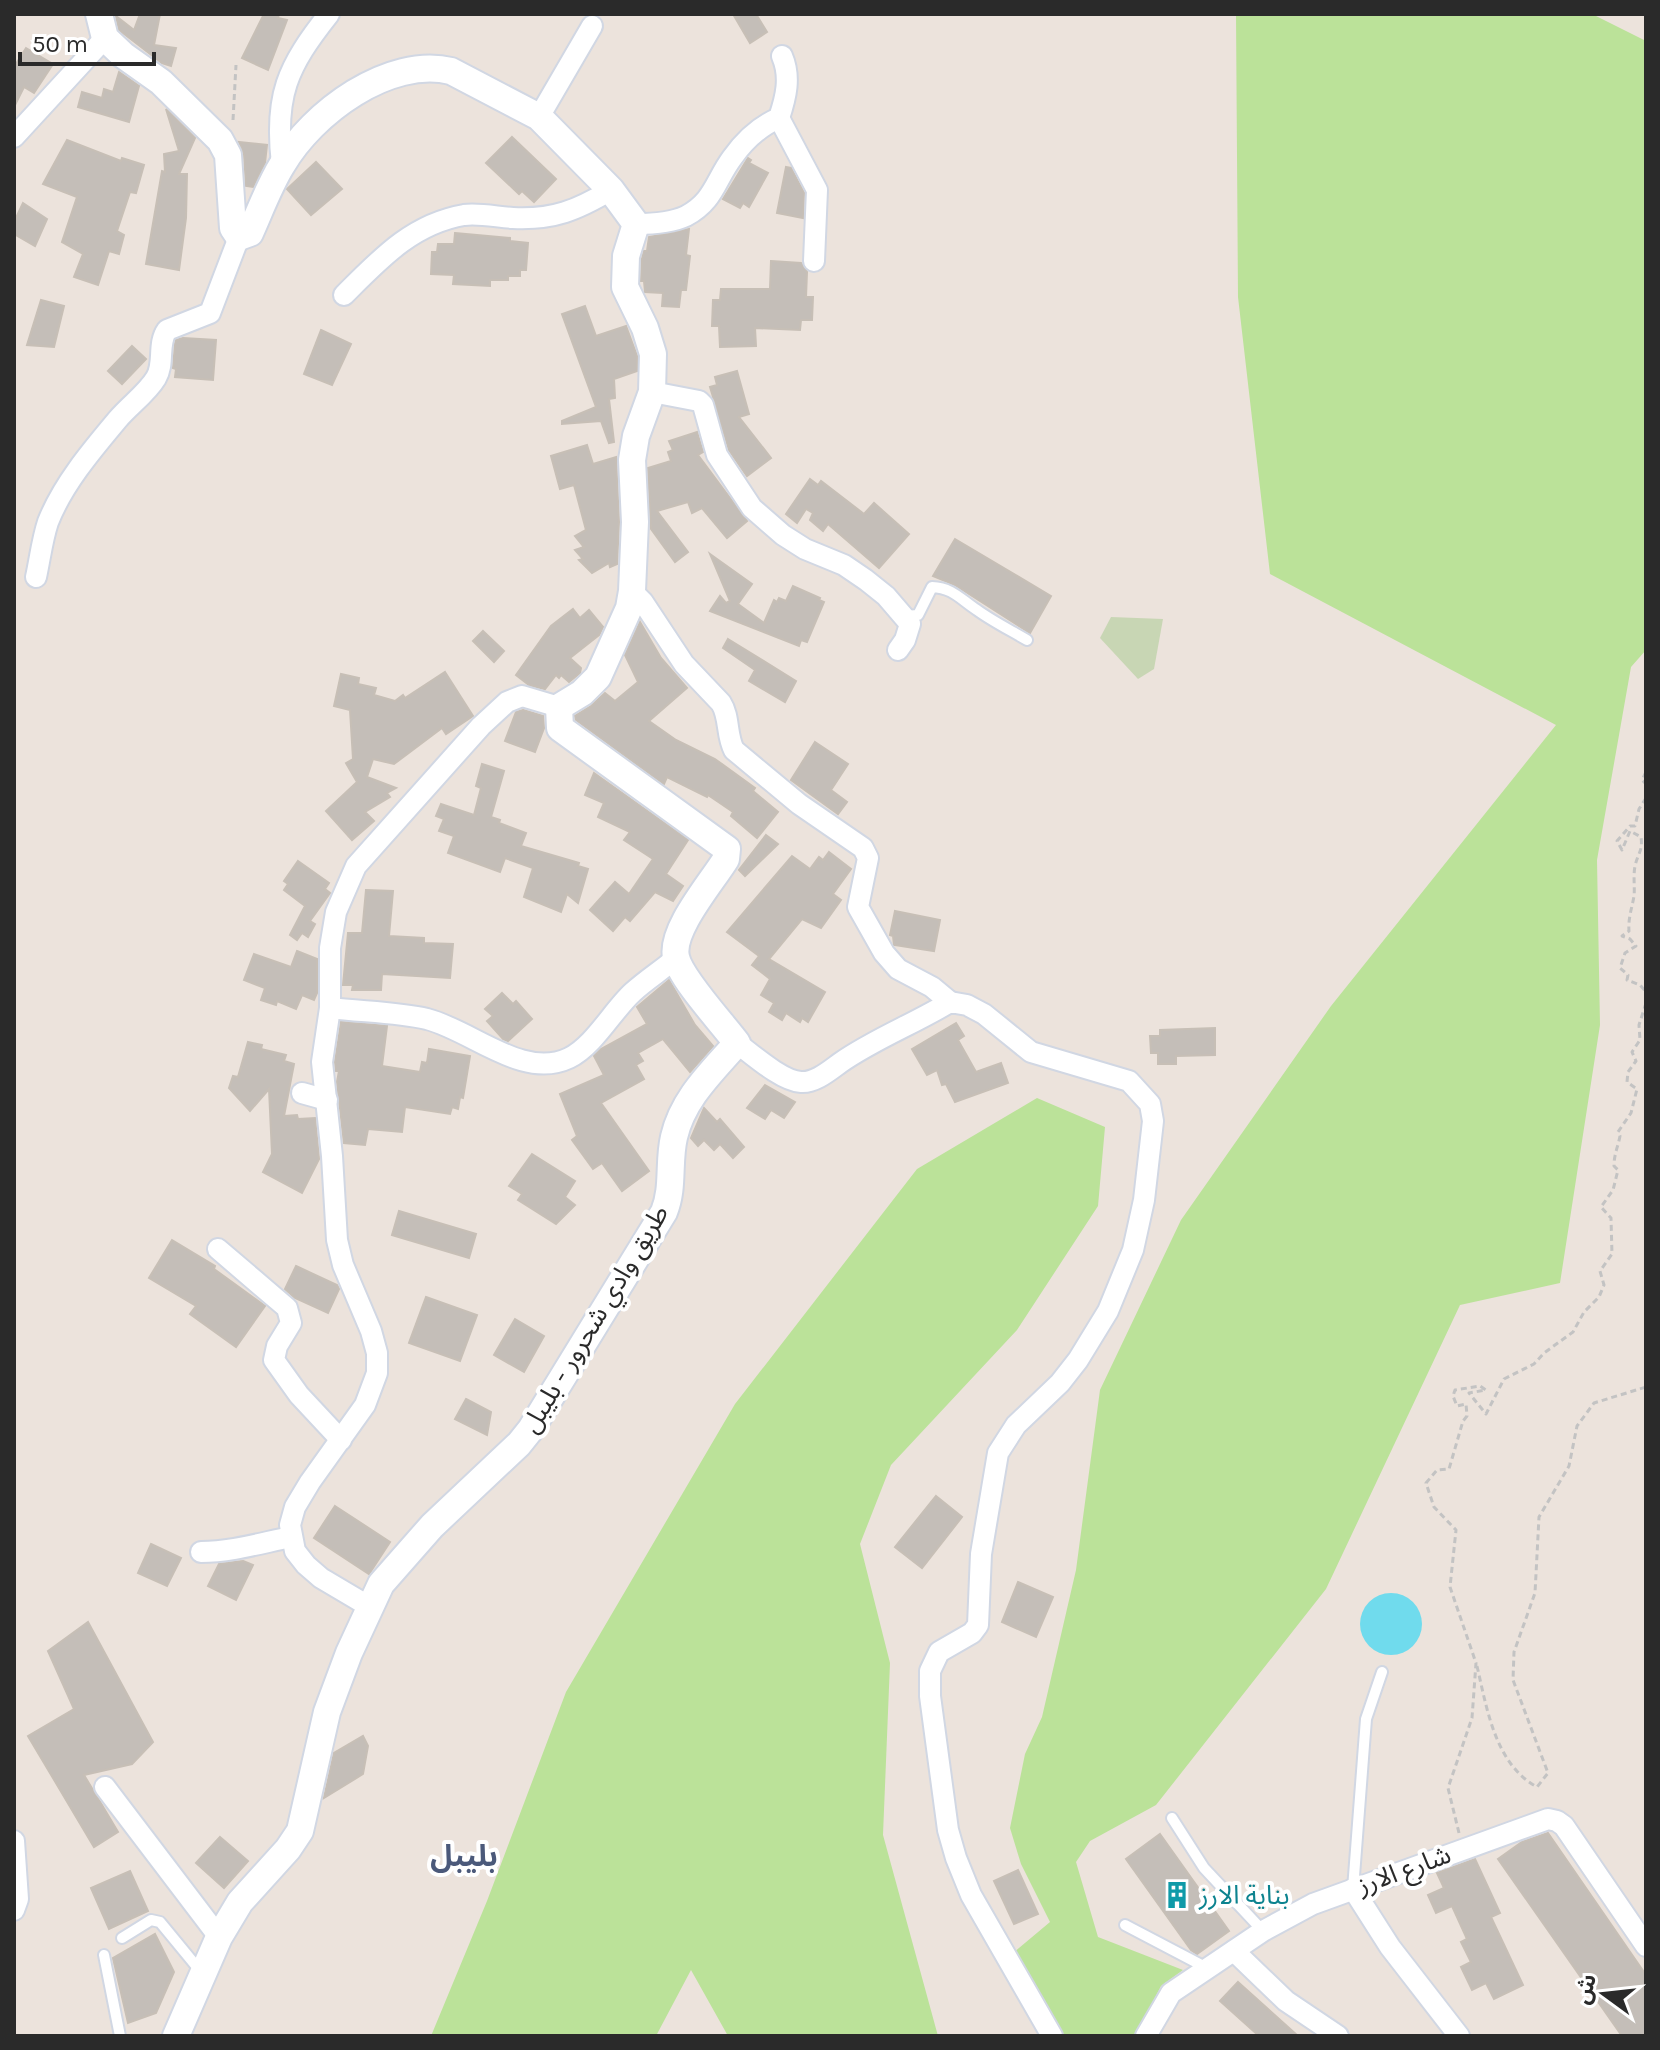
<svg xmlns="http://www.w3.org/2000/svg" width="1660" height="2050" font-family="Karla,'Noto Sans Arabic',sans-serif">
	<rect width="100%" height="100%" fill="#ece3dc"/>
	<g fill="#bbe299">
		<polygon points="1236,14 1592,14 1646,41 1646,650 1631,667 1597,860 1600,1025 1560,1283 1460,1305 1326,1589 1156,1805 1090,1841 1076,1862 1098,1937 1183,1970 1161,1986 1136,2036 1064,2036 1048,2015 1013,1953 1050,1922 1021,1864 1010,1828 1025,1754 1042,1717 1076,1570 1100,1390 1181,1220 1331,1006 1556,725 1270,574 1238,297"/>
		<polygon points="1037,1098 1105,1127 1098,1206 1017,1330 891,1465 860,1544 890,1663 883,1835 938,2036 728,2036 691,1970 656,2036 431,2036 487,1901 566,1692 735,1404 917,1169"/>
	</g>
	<polygon fill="#c8d6b4" points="1111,617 1163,619 1154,669 1138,679 1100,638"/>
	<circle fill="#70dbed" cx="1391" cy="1624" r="31"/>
	<g fill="#c4beb8" stroke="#c7bfb6" stroke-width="2">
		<polygon points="140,14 160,14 154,45 176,48 171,66 162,63 119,30 116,16 134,30"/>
		<polygon points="264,14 279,14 278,18 287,20 268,70 242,58"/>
		<polygon points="733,14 756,14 767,32 750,43"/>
		<polygon points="26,48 53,64 34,93 24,87 14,107 14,67"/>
		<polygon points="119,72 139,86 129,122 78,107 82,92 102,98 104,89 113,92"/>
		<polygon points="166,109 195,138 179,174 187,174 186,218 179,270 146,264 162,171 165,172 164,154 179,151"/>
		<polygon points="512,137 556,179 534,202 522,191 519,194 486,163"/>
		<polygon points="67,140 121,161 122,158 144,165 136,193 130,192 117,231 124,235 119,254 109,251 98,285 74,277 83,254 62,242 77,197 43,184"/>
		<polygon points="239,142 267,145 265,163 253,187 246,186 244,154"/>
		<polygon points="748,158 751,160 749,163 768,173 749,207 743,203 740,208 723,199"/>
		<polygon points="316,162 342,189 311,215 287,189"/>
		<polygon points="786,167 791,168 804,193 803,218 777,213"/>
		<polygon points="23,203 47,219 35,246 14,234 14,222"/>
		<polygon points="689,229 686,255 690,256 686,290 681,290 679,307 662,306 663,293 645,292 644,281 641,281 642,259 644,251 647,251 649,237"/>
		<polygon points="455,233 510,238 510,241 528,243 526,270 520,270 520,276 508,276 508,280 490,280 490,286 453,284 454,275 431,274 432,252 437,252 438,244 454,244"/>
		<polygon points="771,261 801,263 807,272 806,297 813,297 812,320 801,320 800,330 755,328 756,346 720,347 719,326 712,326 713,300 720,300 721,289 770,289"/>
		<polygon points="41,300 64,306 54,347 27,345"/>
		<polygon points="585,306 596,336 626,326 637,356 637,371 614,379 615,398 609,399 614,442 609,443 601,421 562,424 562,421 596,407 562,314"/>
		<polygon points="321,330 351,344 332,385 304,374"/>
		<polygon points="183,338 216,340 213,380 175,377 176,369 173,368 175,344 176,340"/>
		<polygon points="132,346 146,359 122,384 108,371"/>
		<polygon points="737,371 749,414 739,417 771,458 747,476 729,450 710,387 717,385 715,377"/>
		<polygon points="697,432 703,452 698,455 747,521 727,538 702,508 692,513 688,502 657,511 688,552 675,562 651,529 648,468 671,461 668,452 673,450 669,441"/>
		<polygon points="587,445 593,464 616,457 619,522 617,564 610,567 609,563 592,573 579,560 583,559 575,550 584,547 575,536 586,530 574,485 560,489 551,456"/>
		<polygon points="810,479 818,485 821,481 864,514 874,503 909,534 879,568 828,524 823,531 810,520 813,513 806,509 797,523 786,514"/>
		<polygon points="955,539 1051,596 1030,633 955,585 933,576"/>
		<polygon points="710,554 752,584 738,604 764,623 774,600 777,602 779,598 786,601 793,586 820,598 819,600 824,602 807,642 801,640 799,646 710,611 720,596 726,603 730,601"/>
		<polygon points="573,609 580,618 589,610 603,627 599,635 570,658 581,668 580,673 569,682 561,675 559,678 556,675 545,689 529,685 516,675 551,626"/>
		<polygon points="640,622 661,658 687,688 649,721 676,740 715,759 755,788 753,791 778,812 757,838 731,816 733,812 708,795 707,797 667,777 664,784 576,720 575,716 591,706 605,693 615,701 638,682 625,655"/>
		<polygon points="483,631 504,651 494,662 473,641"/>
		<polygon points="728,639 796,681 785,702 749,681 755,670 723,648"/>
		<polygon points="445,672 473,716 446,734 442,728 394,764 373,759 367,777 396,788 387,793 390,797 365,812 374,821 352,840 326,811 357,782 346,763 353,759 350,710 334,706 341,674 359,678 358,684 376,688 374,695 395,701 403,695 405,698"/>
		<polygon points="523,710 543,716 544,728 535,752 505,741 516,712"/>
		<polygon points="815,742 848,764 831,790 847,802 838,814 791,780"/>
		<polygon points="482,764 504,771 491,817 500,820 499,823 526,833 521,846 579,863 578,866 588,869 578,903 567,894 561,912 524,897 533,868 505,858 500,872 448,853 454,836 439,831 444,819 436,816 441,804 474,815 481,788 476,786"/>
		<polygon points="594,773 688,840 666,874 683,886 673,901 655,892 630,921 625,917 613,931 590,910 615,882 629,894 653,859 624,840 630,832 598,817 604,803 585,795"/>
		<polygon points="766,835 778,844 745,876 739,870"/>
		<polygon points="829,852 851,869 833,894 841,900 821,928 802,919 769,959 825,992 808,1022 802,1018 800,1022 786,1013 782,1020 769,1012 774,1003 761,995 770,979 752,965 759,956 727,932 792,856 810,869 819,857 823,860"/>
		<polygon points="298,861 329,883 325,889 330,893 310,921 315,924 308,937 302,933 297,940 290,935 305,906 284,890 288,884 284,881"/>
		<polygon points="366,890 393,891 389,936 424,938 424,943 453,944 450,978 382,974 381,990 352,990 353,985 343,985 348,933 362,933"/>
		<polygon points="895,911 940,920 934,951 894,945 893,936 890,935"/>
		<polygon points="297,951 317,959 317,993 314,1000 302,995 296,1009 277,1001 276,1005 261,1000 265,988 244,980 254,954 291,967"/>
		<polygon points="669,980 695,1025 713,1046 690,1072 663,1039 638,1053 643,1061 636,1065 644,1079 601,1103 649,1171 622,1191 602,1163 593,1169 572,1140 577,1136 560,1094 604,1075 594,1056 601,1049 647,1024 637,1007"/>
		<polygon points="502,993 513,1004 516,1001 532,1019 508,1041 503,1039 487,1021 493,1016 485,1009"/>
		<polygon points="341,1022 387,1026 382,1066 420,1072 422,1062 427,1063 429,1049 470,1056 463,1098 460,1097 458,1109 452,1107 450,1114 405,1107 402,1132 368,1129 365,1145 344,1143 337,1082 339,1071 336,1071 335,1062"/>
		<polygon points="956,1023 964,1036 958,1040 976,1072 1001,1063 1008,1083 955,1102 946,1084 942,1085 937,1070 927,1075 912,1049"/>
		<polygon points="1215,1028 1215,1055 1176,1056 1176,1064 1158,1064 1158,1053 1151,1053 1150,1036 1160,1036 1160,1030"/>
		<polygon points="248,1042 262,1045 261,1049 286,1055 284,1061 294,1064 284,1116 297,1115 298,1119 315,1118 319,1159 302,1193 263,1172 272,1154 269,1089 250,1111 229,1088 233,1076 238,1077"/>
		<polygon points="765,1085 795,1102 784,1118 771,1110 765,1119 747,1108"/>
		<polygon points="704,1108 717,1122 720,1119 744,1147 733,1158 720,1144 714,1150 704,1140 698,1146 691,1138"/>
		<polygon points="532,1154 575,1181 565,1197 575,1205 556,1224 518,1200 522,1194 509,1186"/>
		<polygon points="399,1211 476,1234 469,1258 392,1235"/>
		<polygon points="172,1240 215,1266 214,1269 265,1306 236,1347 190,1314 196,1306 149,1278"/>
		<polygon points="296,1266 337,1285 339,1289 328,1313 295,1298 285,1289"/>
		<polygon points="426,1297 477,1315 460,1361 409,1343"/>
		<polygon points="515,1319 544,1336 524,1372 494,1355"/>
		<polygon points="466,1399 491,1412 487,1435 455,1419"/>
		<polygon points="936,1496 962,1517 922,1568 895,1547"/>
		<polygon points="335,1506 390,1542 369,1574 314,1538"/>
		<polygon points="151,1544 181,1558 167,1586 138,1573"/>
		<polygon points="243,1561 253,1565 236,1600 208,1586 219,1564"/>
		<polygon points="1018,1582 1053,1597 1036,1637 1002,1622"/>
		<polygon points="88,1622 153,1742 132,1764 84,1775 118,1832 94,1847 28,1736 74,1709 48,1651"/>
		<polygon points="363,1736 368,1746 363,1774 324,1798 334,1753"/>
		<polygon points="1548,1833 1646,1975 1646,2036 1622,2036 1498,1859 1522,1842"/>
		<polygon points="1160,1834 1229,1931 1197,1954 1191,1950 1126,1859"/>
		<polygon points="220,1837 248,1861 224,1888 196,1863"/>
		<polygon points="1475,1859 1500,1913 1491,1917 1523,1985 1494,1999 1486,1983 1472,1990 1461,1967 1471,1962 1461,1942 1467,1939 1452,1906 1436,1913 1428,1895 1444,1888 1437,1873"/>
		<polygon points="1018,1870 1038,1914 1014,1924 994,1881"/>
		<polygon points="130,1871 148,1911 109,1929 91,1888"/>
		<polygon points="155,1934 174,1972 156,2013 128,2023 113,1958"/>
		<polygon points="1238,1982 1298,2036 1259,2036 1220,2001"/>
	</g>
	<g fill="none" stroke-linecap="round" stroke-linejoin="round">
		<g stroke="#d1d7e3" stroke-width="14">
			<g id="service">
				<path d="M905,616l13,-1 14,-28c21,1 28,12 45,23 15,11 33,20 50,30"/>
				<polyline points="1172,1818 1204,1868 1263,1931"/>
				<polyline points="1353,1889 1366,1719 1382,1672"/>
				<polyline points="1125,1925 1207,1968"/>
				<polyline points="122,1938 151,1920 160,1922 202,1973"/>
				<polyline points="104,1955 120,2036"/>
			</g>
		</g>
		<g stroke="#d1d7e3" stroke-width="24">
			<g id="minor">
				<polyline points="539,117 592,26"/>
				<polyline points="779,118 817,190 814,261"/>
				<polyline points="14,137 105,38"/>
				<path d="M282,164c-8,-68 5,-97 47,-150"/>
				<path d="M636,224c16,0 35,-1 50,-8 28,-15 29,-35 46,-58 12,-17 28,-32 47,-40 7,-21 12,-41 3,-62"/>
				<path d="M344,295c36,-36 68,-71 120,-80 15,-2 33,2 49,3 41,2 64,-8 98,-28"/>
				<polyline points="652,392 699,401 703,405 717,455 752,508 783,535 805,549 844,565 866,580 886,596 910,624 905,640 898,650"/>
				<path d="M36,577c4,-18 6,-37 12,-55 15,-38 44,-72 70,-103 12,-14 29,-26 38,-41 9,-15 1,-34 11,-48l43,-17 29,-76"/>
				<path d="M632,591l11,11 41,62 37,39c9,14 5,32 13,47l65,54 64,44 5,10 -10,49 26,46 14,16 34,18 18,15"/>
				<path d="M330,1008c32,4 67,4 97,11 46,12 96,61 142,39 25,-12 44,-48 64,-66 13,-12 29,-22 43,-34"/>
				<path d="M737,1043c16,12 45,38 64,39 14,1 28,-11 39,-19 34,-24 74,-39 110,-61l17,3 17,9 47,38 98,29 21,23 3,17 -9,79 -11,50 -25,61 -30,49 -18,23 -44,42 -18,28 -17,101 -3,71 -6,8 -33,19 -9,19v25l18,134 8,28 15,37 81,141"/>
				<polyline points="302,1093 327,1100"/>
				<polyline points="218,1249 287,1308 291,1323 277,1346 274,1360 299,1395 341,1440"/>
				<path d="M201,1552c30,0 60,-9 90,-15"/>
				<polyline points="370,1607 321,1578 306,1565 295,1551 290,1525 295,1507 310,1482 365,1405 377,1373 377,1353 371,1331 343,1265 337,1240 332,1156 322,1062 330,1008 330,948 336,912 356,866 481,726 507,702 522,696 559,707"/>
				<polyline points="105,1787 219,1937"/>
				<polyline points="14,1841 18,1899 14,1910"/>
				<polyline points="1353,1889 1390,1947 1459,2036"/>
				<polyline points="1234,1951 1286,2001 1338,2036"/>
				<polyline points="1146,2036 1171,1993 1263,1931 1313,1904 1548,1819 1557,1821 1564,1826 1646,1946"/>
			</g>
		</g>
		<g stroke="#d1d7e3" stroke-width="30">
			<path id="tertiary" d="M99,14l6,24 18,17 38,27 59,58 8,15 5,73 6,9 11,-4c10,-22 19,-47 32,-68 30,-52 107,-109 169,-94l88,46 72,73 25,34 -10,32 -1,31 20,41 8,26 -1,38 -16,44 -4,24 3,62 -3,69 -3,17 -31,69 -16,16 -23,14 1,21 167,121 -1,10c-14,23 -56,71 -50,98 4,21 47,67 61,86 -25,29 -54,55 -63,94 -6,25 0,51 -10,75l-133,217 -12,15 -87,82 -51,58 -32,69 -22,59 -27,119 -12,18 -48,53 -21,35 -43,99"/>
		</g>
		<g stroke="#c3c3c3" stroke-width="3" stroke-dasharray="6 4" stroke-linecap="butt">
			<polyline points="233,120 236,65"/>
			<polyline points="1646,772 1642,780 1646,784"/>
			<path d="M1646,798l-7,11 -4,17h-5l-13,15 5,9 8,-19 11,6c2,14 -3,16 -6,29 -2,10 0,22 -1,30 -2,12 -6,22 -5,35l-7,5 8,3 6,7 -11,7 -5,15 8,7 -1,5 13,5 6,7"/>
			<path d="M1477,1666c10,43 18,98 60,121l11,-14 -35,-93 1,-28 21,-59 4,-76 30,-51 8,-40 17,-23 52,-16"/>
			<path d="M1459,1833l-11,-45 24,-70 4,-55 -26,-76 6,-57 -22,-23 -8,-24 11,-13 12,-1 14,-48 4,-5 -1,-12 -9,2 -4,-10 2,-6 25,-4 6,4 -17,3 17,21 18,-35 30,-15 10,-11 29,-21 11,-20 15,-15 5,-12 -4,-14 12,-17 -1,-36 -10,-11 12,-17 5,-20 -4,-4c0,-12 4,-19 6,-30l-2,-4 13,-19 6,-24 -10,-7 1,-10 8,-11 -4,-9 8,-12 -1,-15 7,-22"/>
		</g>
		<use href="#service" stroke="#fff" stroke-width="10"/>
		<use href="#minor" stroke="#fff" stroke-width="20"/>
		<use href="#tertiary" stroke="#fff" stroke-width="26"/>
	</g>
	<defs>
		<g id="building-bare" transform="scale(2.16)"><path d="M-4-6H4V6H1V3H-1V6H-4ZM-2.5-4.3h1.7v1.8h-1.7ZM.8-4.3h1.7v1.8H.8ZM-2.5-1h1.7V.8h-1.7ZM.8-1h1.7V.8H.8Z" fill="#0f9aa8" stroke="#fff" stroke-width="2.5" paint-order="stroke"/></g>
	</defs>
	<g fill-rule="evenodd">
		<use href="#building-bare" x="1177" y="1895"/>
	</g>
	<g text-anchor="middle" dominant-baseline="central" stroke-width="8" stroke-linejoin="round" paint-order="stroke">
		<g font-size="26" fill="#2a2a2a" stroke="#fff">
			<text transform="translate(595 1319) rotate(-59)">طريق وادي شحرور - بليبل</text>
			<text transform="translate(1404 1870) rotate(-20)">شارع الارز</text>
		</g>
		<g font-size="26" fill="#0d838f" stroke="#fff" text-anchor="start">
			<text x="1199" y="1895">بناية الارز</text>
		</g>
		<g font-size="30" font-weight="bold" fill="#4b597a" stroke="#fff">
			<text x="464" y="1856">بليبل</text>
		</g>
	</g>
	<rect width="1660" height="2050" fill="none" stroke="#2a2a2a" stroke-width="32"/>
	<g transform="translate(1604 1994) rotate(285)" stroke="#ffffff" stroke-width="6" paint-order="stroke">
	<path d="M0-6L14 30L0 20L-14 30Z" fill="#2a2a2a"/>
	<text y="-12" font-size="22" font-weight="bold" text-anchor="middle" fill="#2a2a2a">ش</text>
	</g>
	<path d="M20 52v12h134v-12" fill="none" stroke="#2a2a2a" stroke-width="4"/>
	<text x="32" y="52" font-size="24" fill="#2a2a2a" stroke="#ffffff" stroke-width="6" paint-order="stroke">50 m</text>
</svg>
